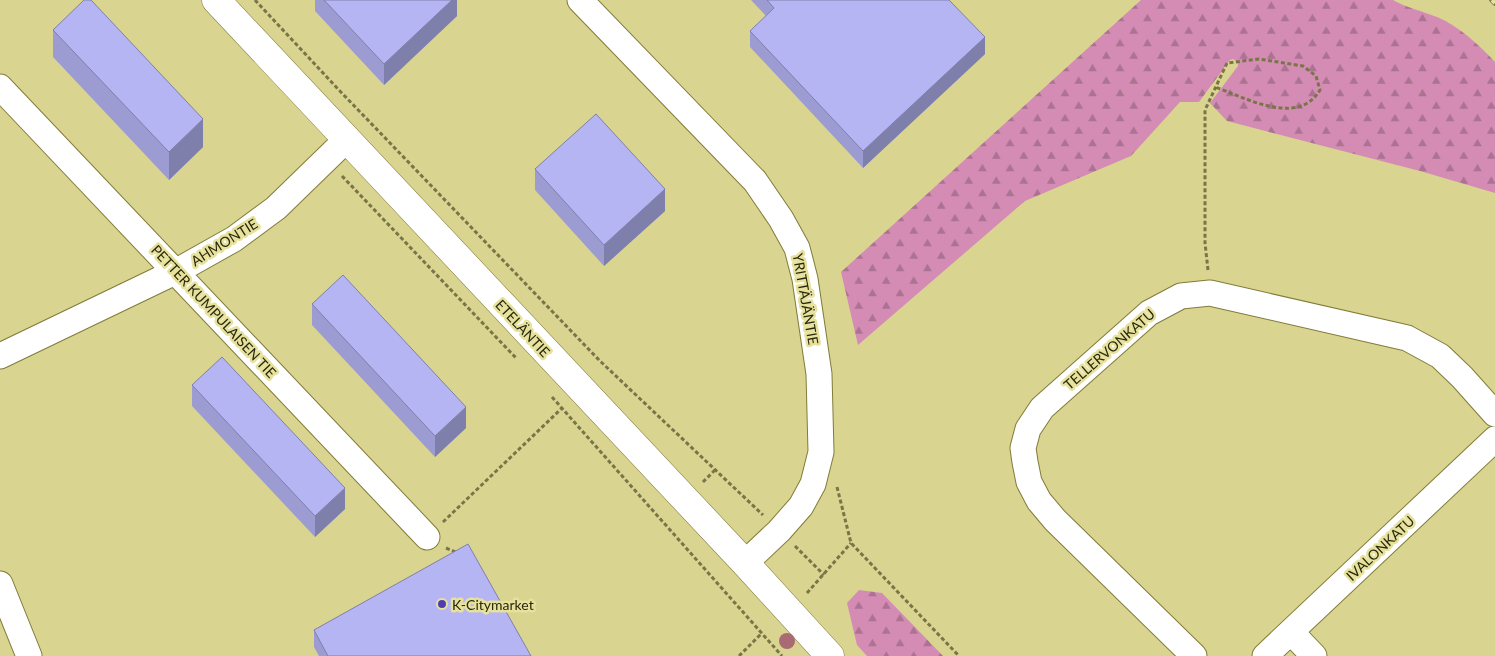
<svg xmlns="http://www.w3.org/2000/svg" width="1495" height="656" font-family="Lato,sans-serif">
	<defs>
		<pattern id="forest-firs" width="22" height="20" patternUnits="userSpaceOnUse" patternTransform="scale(1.25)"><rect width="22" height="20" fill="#d48cb5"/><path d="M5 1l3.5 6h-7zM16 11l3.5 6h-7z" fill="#ac7291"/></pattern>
	</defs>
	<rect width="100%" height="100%" fill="#d9d490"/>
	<g fill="url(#forest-firs)">
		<path d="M1141,0h252c14,8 29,11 44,17 22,9 42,28 58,45v131l-75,-22 -193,-50 -17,-18 28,-37v-4l-5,-3 -3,1 -31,42h-19l-49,54 -106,45 -167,144 -17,-73z"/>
		<polygon points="859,590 882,593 943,656 867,656 857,645 847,603"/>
	</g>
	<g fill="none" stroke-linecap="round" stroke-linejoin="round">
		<g stroke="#817c39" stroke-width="27">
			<g id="minor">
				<polyline points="580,0 755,181 781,219 797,248 805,279 819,374 821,452 813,484 801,506 779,531 745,563"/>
				<polyline points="0,87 427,537"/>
				<polyline points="0,356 177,271 234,239 276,208 347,139"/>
				<polyline points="0,584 29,656"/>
				<polyline points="1291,632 1314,656"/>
				<polyline points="1194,656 1055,520 1039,501 1029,482 1025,462 1023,448 1028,429 1042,408 1149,313 1181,296 1210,293 1407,338 1440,356 1462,377 1495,414"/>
				<polyline points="1265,656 1495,439"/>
			</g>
		</g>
		<g stroke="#817c39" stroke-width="29">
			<polyline id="tertiary" points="216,0 745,563 830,656"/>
		</g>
		<g stroke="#797547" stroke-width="3" stroke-dasharray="4 2.5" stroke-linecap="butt">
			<polyline points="255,0 337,88 600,361 763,515"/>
			<polyline points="342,176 517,359"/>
			<path d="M1208,270l-3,-27v-133l22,-47 32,-4 44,7 13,10 4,14c-22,37 -74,8 -105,-3"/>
			<polyline points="552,397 782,656"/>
			<polyline points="703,482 715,470"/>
			<polyline points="837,487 851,543 959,656"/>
			<polyline points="443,522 562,408"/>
			<polyline points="795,546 824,575"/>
			<polyline points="446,548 458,553"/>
			<polyline points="807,593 851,543"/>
			<polyline points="739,656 762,633"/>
		</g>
		<use href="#minor" stroke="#fff" stroke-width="25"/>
		<use href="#tertiary" stroke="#fff" stroke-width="28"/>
		<g stroke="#7a7748" stroke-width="5.5">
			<polyline id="rail" points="1492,0 1495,3"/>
		</g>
		<use href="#rail" stroke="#e6e19c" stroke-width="4" stroke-dasharray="11" stroke-linecap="butt"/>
	</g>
	<circle fill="#a96a74" cx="787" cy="641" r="8"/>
	<g fill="#9d9cd2">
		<polygon points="315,0 457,0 457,16 384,85 315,11"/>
		<polygon points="751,0 949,0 985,54 863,168 750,47 750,31 766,16"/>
		<polygon points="53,30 203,147 169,180 53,57"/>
		<polygon points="535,169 665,211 604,266 535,190"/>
		<polygon points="312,304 466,428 435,457 312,325"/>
		<polygon points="192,385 345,509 315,537 192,406"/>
		<polygon points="314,630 531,656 319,656 314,647"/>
	</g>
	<g fill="#7f7fab">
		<polygon points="452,0 457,0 457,16 384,85 384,64"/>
		<polygon points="985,37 985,54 863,168 863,151"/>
		<polygon points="203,119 203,147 169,180 169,152"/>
		<polygon points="665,189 665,211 604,266 604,245"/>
		<polygon points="466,407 466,428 435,457 435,436"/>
		<polygon points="345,488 345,509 315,537 315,516"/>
	</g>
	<g fill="#b6b5f4" stroke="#7f7fab">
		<polygon points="84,0 91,0 203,119 169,152 53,30"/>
		<polygon points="324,0 452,0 384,64"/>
		<polygon points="767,0 949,0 985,37 863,151 750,31 774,8"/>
		<polygon points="596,114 665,189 604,245 535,169"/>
		<polygon points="343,275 466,407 435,436 312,304"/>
		<polygon points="222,357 345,488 315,516 192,385"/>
		<polygon points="468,544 531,656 328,656 314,630"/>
	</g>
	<circle fill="#513bb3" stroke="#e6e19c" stroke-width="2" cx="442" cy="604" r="5"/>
	<g text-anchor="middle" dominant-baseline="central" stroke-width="5" stroke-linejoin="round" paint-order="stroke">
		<g font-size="14" fill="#29270b" stroke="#e6e19c">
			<text transform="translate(224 242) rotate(-32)">AHMONTIE</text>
			<text transform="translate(806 299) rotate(80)">YRITTÄJÄNTIE</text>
			<text transform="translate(214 311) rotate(47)">PETTER KUMPULAISEN TIE</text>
			<text transform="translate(523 328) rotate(47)">ETELÄNTIE</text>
			<text transform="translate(1109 349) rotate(-41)">TELLERVONKATU</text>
			<text transform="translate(1380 548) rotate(-43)">IVALONKATU</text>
		</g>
		<g font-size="14" fill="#29270b" stroke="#e6e19c" text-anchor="start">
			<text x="452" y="604">K-Citymarket</text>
		</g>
	</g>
</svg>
